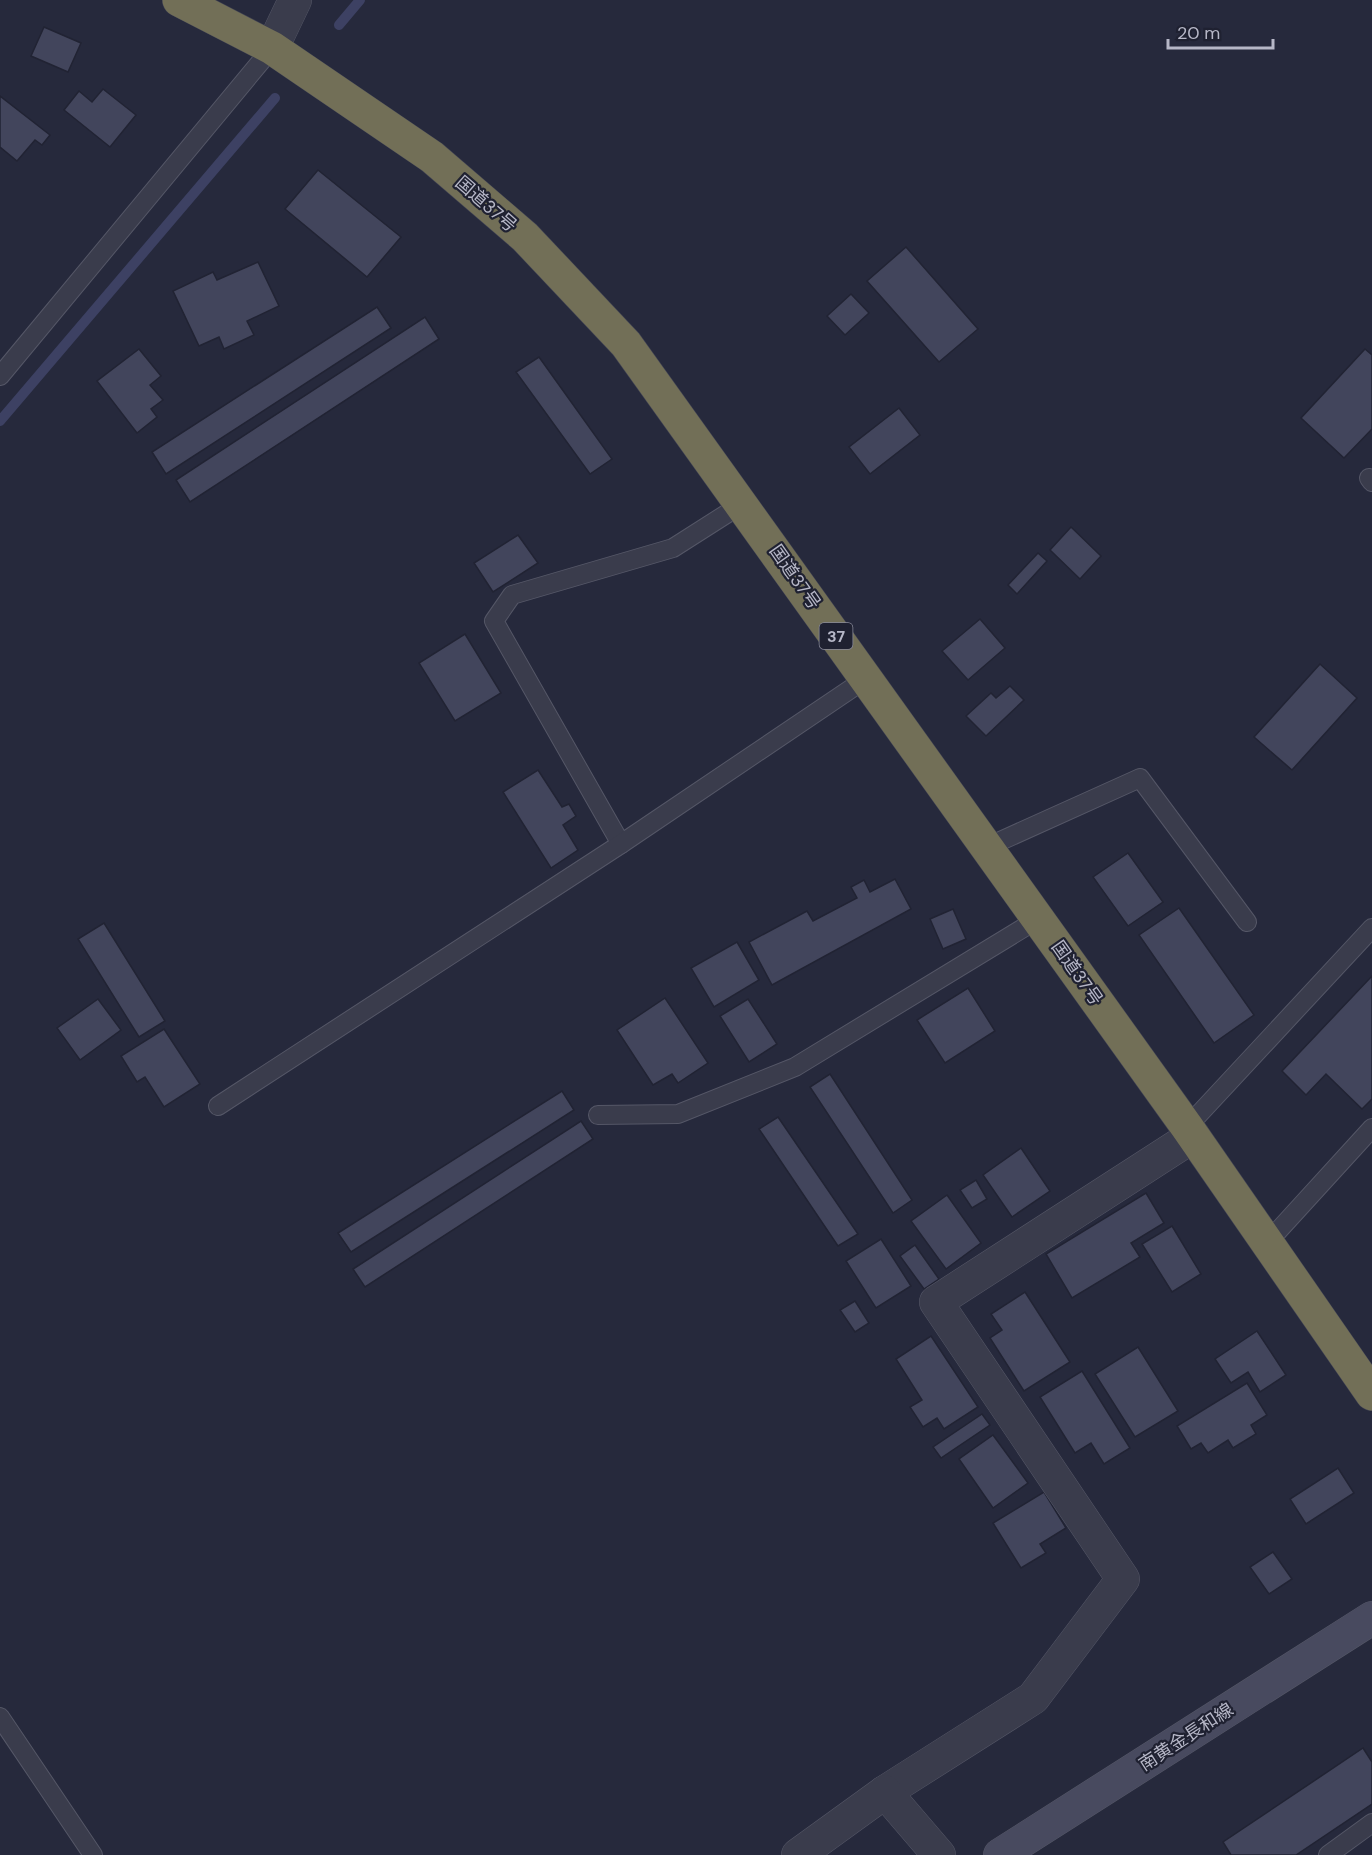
<svg xmlns="http://www.w3.org/2000/svg" width="1372" height="1855" font-family="'DM Sans','Noto Sans JP',sans-serif">
	<rect width="100%" height="100%" fill="#26293c"/>
	<g fill="none" stroke-linecap="round" stroke-linejoin="round">
		<g stroke="#3d4163" stroke-width="10">
			<polyline points="339,25 360,0"/>
			<polyline points="0,421 275,98"/>
		</g>
	</g>
	<g fill="#42455c" stroke="#212333" stroke-width="1.5">
		<polygon points="44,27 81,43 68,72 31,56"/>
		<polygon points="103,89 136,115 110,147 64,110 79,91 92,102"/>
		<polygon points="0,96 50,135 42,145 35,140 17,161 0,147"/>
		<polygon points="318,170 401,237 367,277 285,209"/>
		<polygon points="906,247 978,329 939,362 867,281"/>
		<polygon points="258,262 279,306 247,321 254,335 224,349 219,337 199,346 173,291 213,272 217,280"/>
		<polygon points="851,294 869,313 845,335 827,316"/>
		<polygon points="377,307 391,328 166,474 152,452"/>
		<polygon points="425,317 439,339 190,502 176,480"/>
		<polygon points="139,349 161,376 150,385 163,400 151,409 157,417 137,433 97,381"/>
		<polygon points="1365,349 1372,355 1372,429 1344,458 1301,418"/>
		<polygon points="539,357 612,459 590,474 516,372"/>
		<polygon points="899,408 920,435 870,474 849,447"/>
		<polygon points="1071,527 1101,556 1080,579 1050,550"/>
		<polygon points="518,535 538,563 493,592 474,563"/>
		<polygon points="1038,553 1047,561 1017,594 1008,585"/>
		<polygon points="980,619 1005,648 968,680 942,651"/>
		<polygon points="465,634 501,693 455,721 419,663"/>
		<polygon points="1320,664 1357,698 1292,770 1254,737"/>
		<polygon points="1010,686 1024,700 986,736 966,716 991,693 996,698"/>
		<polygon points="538,770 562,807 569,804 576,816 563,825 578,850 551,868 503,792"/>
		<polygon points="1128,853 1163,902 1128,926 1093,877"/>
		<polygon points="895,879 911,909 772,985 749,942 807,911 813,921 857,898 851,887 864,880 870,892"/>
		<polygon points="1179,908 1254,1015 1214,1043 1139,935"/>
		<polygon points="953,909 966,939 943,949 930,919"/>
		<polygon points="104,923 165,1021 139,1037 78,939"/>
		<polygon points="737,942 759,980 714,1007 691,968"/>
		<polygon points="1372,976 1372,1099 1362,1109 1326,1074 1306,1095 1282,1071"/>
		<polygon points="968,988 995,1031 945,1063 917,1020"/>
		<polygon points="665,998 708,1063 678,1083 672,1074 653,1085 617,1030"/>
		<polygon points="98,999 121,1030 80,1060 57,1028"/>
		<polygon points="748,999 777,1044 749,1062 720,1016"/>
		<polygon points="164,1029 200,1084 164,1107 145,1077 137,1082 121,1056"/>
		<polygon points="830,1074 912,1200 893,1213 810,1087"/>
		<polygon points="562,1091 574,1110 351,1252 338,1233"/>
		<polygon points="778,1117 858,1234 838,1246 759,1129"/>
		<polygon points="581,1121 593,1139 365,1287 353,1269"/>
		<polygon points="1021,1148 1050,1191 1012,1217 983,1175"/>
		<polygon points="976,1180 987,1199 972,1208 960,1190"/>
		<polygon points="1146,1193 1164,1223 1131,1243 1140,1257 1072,1298 1046,1254"/>
		<polygon points="947,1195 981,1243 946,1269 911,1221"/>
		<polygon points="1172,1226 1201,1274 1172,1292 1142,1244"/>
		<polygon points="881,1239 911,1286 876,1308 846,1261"/>
		<polygon points="915,1245 939,1279 924,1289 900,1256"/>
		<polygon points="1025,1292 1070,1362 1024,1391 990,1338 1002,1330 991,1314"/>
		<polygon points="855,1301 869,1323 855,1332 840,1310"/>
		<polygon points="1257,1331 1286,1375 1260,1392 1248,1372 1231,1383 1215,1359"/>
		<polygon points="931,1336 978,1407 944,1429 937,1418 923,1427 910,1407 922,1400 896,1359"/>
		<polygon points="1138,1347 1178,1411 1135,1437 1095,1374"/>
		<polygon points="1082,1371 1130,1448 1104,1464 1091,1443 1075,1453 1040,1397"/>
		<polygon points="1247,1383 1267,1415 1251,1425 1256,1434 1233,1448 1228,1440 1208,1453 1201,1443 1191,1449 1177,1426"/>
		<polygon points="982,1414 990,1425 941,1458 933,1447"/>
		<polygon points="993,1435 1028,1483 993,1508 959,1459"/>
		<polygon points="1338,1468 1354,1493 1306,1524 1290,1499"/>
		<polygon points="1044,1492 1066,1528 1040,1544 1046,1553 1021,1568 993,1523"/>
		<polygon points="1273,1552 1292,1579 1269,1594 1250,1567"/>
		<polygon points="1363,1748 1372,1762 1372,1804 1296,1855 1231,1855 1223,1842"/>
	</g>
	<g fill="none" stroke-linecap="round" stroke-linejoin="round">
		<g stroke="#555767" stroke-width="20">
			<g id="lane">
				<polyline points="0,376 272,48"/>
				<polyline points="1369,478 1372,482"/>
				<polyline points="621,844 494,621 512,595 673,548 742,504"/>
				<polyline points="987,847 1140,778 1247,922"/>
				<polyline points="218,1106 621,844 867,678"/>
				<polyline points="598,1115 678,1114 795,1067 1038,919"/>
				<polyline points="1187,1127 1372,928"/>
				<polyline points="1267,1243 1372,1128"/>
				<polyline points="0,1717 93,1855"/>
				<polyline points="1328,1855 1372,1823"/>
			</g>
		</g>
		<g stroke="#555767" stroke-width="34">
			<g id="street">
				<polyline points="272,48 295,0"/>
				<polyline points="885,1792 1033,1698 1123,1579 936,1302 1193,1136"/>
				<polyline points="798,1855 885,1792 939,1855"/>
			</g>
		</g>
		<g stroke="#555767" stroke-width="34">
			<polyline id="secondary" points="1000,1855 1372,1618"/>
		</g>
		<g stroke="#424454" stroke-width="34">
			<polyline id="highway" points="179,0 272,48 432,157 525,237 626,344 1187,1127 1372,1394"/>
		</g>
		<use href="#lane" stroke="#3a3c4c" stroke-width="18"/>
		<use href="#street" stroke="#3a3c4c" stroke-width="33"/>
		<use href="#secondary" stroke="#484a5f" stroke-width="33"/>
		<use href="#highway" stroke="#726f57" stroke-width="33"/>
	</g>
	<g text-anchor="middle" dominant-baseline="central" stroke-width="4.5" stroke-linejoin="round" paint-order="stroke">
		<rect fill="#1f2131" stroke="#898a9a" stroke-width="1.5" x="819.5" y="623" width="33" height="26" rx="4.5"/>
		<g font-size="16" font-weight="bold" fill="#b6b7c7">
			<text x="836" y="636">37</text>
		</g>
		<g font-size="18" fill="#b6b7c7" stroke="#1f2131">
			<text transform="translate(486 204) rotate(41)">国道37号</text>
			<text transform="translate(795 577) rotate(55)">国道37号</text>
			<text transform="translate(1077 973) rotate(55)">国道37号</text>
			<text transform="translate(1186 1737) rotate(-33)">南黄金長和線</text>
		</g>
	</g>
	<path d="M1168 39v9h105v-9" fill="none" stroke="#b6b7c7" stroke-width="3"/>
	<text x="1177" y="39" font-size="18" fill="#b6b7c7" stroke="#1f2131" stroke-width="4.5" paint-order="stroke">20 m</text>
</svg>
